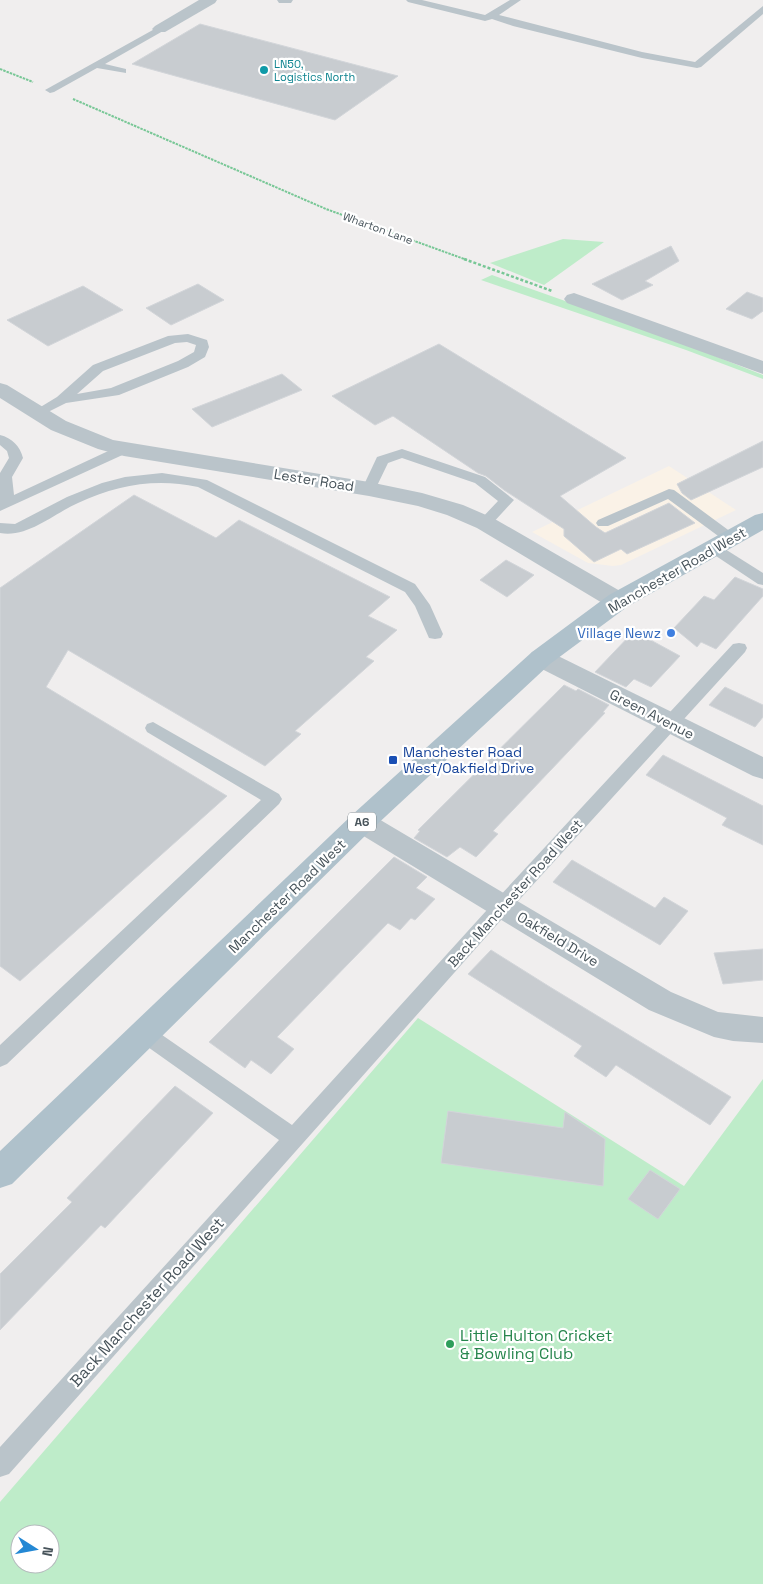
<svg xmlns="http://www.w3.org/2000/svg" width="763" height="1584" font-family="'Space Grotesk',sans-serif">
	<rect width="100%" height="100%" fill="#f0eeee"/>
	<polygon fill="#faf2e7" points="669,466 736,510 621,565 613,566 588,563 532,532"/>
	<g fill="#beecc9" fill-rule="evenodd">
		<polygon points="563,239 604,242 544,285 490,263"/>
		<polygon points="492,275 664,336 763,375 763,379 686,350 481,280"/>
		<path d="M418,1018l266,168 79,-107v505h-763v-82zM20,1534h30v30h-30z"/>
	</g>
	<g fill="#c8ccd0" stroke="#d2d5d9">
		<polygon points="200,24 398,76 335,120 132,64"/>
		<polygon points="671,246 679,261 645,281 653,285 622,300 592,284"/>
		<polygon points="198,284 224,300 171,325 146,308"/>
		<polygon points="83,286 123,310 48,346 7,320"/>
		<polygon points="747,292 763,298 763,311 752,319 726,309"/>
		<polygon points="439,344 626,458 560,496 596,527 605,533 669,503 695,523 627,554 621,549 594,562 564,536 564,529 504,490 486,476 478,473 393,416 375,425 332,396"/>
		<polygon points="282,374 302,390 212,427 192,409"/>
		<polygon points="763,441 763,467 691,500 682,493 677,484"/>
		<polygon points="134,495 216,538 239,520 390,597 368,616 397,630 366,657 374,661 295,731 301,734 265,766 68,650 46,687 227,796 20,981 0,966 0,588"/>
		<polygon points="506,560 534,575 507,597 480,580"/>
		<polygon points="735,577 763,589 763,596 716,649 701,642 697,647 674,628 704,596 714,600"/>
		<polygon points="634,631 680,656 651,687 634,679 626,687 595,672"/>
		<polygon points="564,685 576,691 578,689 609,705 603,712 605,713 493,831 498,834 476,857 460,847 447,857 414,838 420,831 418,830"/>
		<polygon points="725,687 763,705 763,717 755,727 709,705"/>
		<polygon points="663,755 763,806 763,845 722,825 727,818 646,775"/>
		<polygon points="394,857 427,877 416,888 435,899 415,920 411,918 400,930 388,923 277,1037 294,1049 271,1074 251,1060 245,1068 209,1042"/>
		<polygon points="572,860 655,908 664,897 688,911 660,945 553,882"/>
		<polygon points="763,949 763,980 723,984 714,953"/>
		<polygon points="491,950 550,987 731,1097 710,1125 616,1065 606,1077 574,1056 582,1046 468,974"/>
		<polygon points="175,1086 213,1113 105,1228 101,1225 0,1330 0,1274 72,1202 67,1198"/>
		<polygon points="448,1111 563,1128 565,1112 605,1139 603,1186 441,1163"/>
		<polygon points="650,1170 680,1189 658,1219 628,1199"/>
	</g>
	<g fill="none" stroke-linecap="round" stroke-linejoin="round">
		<g stroke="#78c796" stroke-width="2" stroke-dasharray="2.5 1" stroke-linecap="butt">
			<polyline points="0,69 33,82"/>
			<polyline points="73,99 326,209 467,260"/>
		</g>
		<polyline stroke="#78c796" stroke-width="2.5" stroke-dasharray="3 2" stroke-linecap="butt" points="464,259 552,291"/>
		<g fill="#bac4ca" fill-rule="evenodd">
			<polygon points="406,0 422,0 485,15 510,0 521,0 499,15 642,52 695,62 763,6 763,14 701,67 697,68 642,58 513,26 492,19 485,21 408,2"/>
			<polygon points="160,26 163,27 163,31 105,64 126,69 126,73 97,68 54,92 50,93 45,90"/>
			<path d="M188,334l19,6 2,7 -4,10 -17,10 -69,28 -53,8 -30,15 -7,-4 28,-17 36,-32 75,-29zM187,342l9,3 -2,7 -16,9 -67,27 -34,6 26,-23 72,-28z"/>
			<path d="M0,435c12,3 20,11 23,23l-11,19 2,18 105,-49h10l2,3 -2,3 -129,59v-38l9,-15 -2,-7 -7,-6z"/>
			<polygon points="402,449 485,477 514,500 490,526 480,526 478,523 480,520 498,501 475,483 402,458 388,463 374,492 364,492 362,489 377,457"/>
			<path d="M162,473l45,7 208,104 15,21 13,29 -2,4 -6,1 -6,-1 -14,-32 -10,-14 -207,-105c-43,-9 -81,-2 -120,16 -25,11 -50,35 -78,30v-10l15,1 52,-27 35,-14 23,-6z"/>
			<polygon points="669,489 674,490 735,535 737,538 735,541 725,541 668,499 608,526 598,526 596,523 598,520"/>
			<polygon points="712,542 717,544 763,573 763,585 758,584 707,550 705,547 707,544"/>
			<polygon points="739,643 745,644 747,648 745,652 510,910 9,1474 0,1477 0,1447 279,1140 138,1040 135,1034 138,1028 145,1025 152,1028 292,1125 496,900 733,644"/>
			<polygon points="153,722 279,794 282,799 279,804 7,1064 0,1067 0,1045 261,800 147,732 145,728 147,724"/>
		</g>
		<g fill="#bac4ca" fill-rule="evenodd">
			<polygon points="199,0 217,0 215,3 165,32 155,32 152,29 155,26"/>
			<polygon points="277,0 293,0 291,3 279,3"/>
			<polygon points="574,293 763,361 763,374 567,303 564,299 567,295"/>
			<polygon points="0,383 7,385 66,421 113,440 369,482 422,493 463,505 493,518 627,595 630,601 627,607 618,609 609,607 477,528 447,515 418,506 369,496 124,456 98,449 51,430 0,398"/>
			<polygon points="541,649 550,652 763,757 763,779 753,776 532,664 528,658 532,652"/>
			<polygon points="362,811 372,815 671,992 718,1012 763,1017 763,1043 733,1041 714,1037 649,1010 352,829 348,822 352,815"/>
		</g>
		<polygon fill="#afc1cb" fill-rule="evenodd" points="763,513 763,530 627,607 550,664 372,829 12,1184 0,1188 0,1151 352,815 532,652 609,595 755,515"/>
	</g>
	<circle fill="#0f9aa8" stroke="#fff" stroke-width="2" cx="264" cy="70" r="5"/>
	<circle fill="#3f7fe0" stroke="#fff" stroke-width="2" cx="671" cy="633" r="5"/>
	<rect fill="#1a4fb4" stroke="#fff" stroke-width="2" x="388" y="755" width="10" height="10" rx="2.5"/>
	<circle fill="#2e9e5b" stroke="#fff" stroke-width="2" cx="450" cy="1344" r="5"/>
	<g text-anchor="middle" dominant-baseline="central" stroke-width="4.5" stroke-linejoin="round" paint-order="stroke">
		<g font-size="11" fill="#0d838f" stroke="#fff" text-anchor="start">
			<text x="274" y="64">LN50,<tspan x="274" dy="13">Logistics North</tspan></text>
		</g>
		<g font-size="11" fill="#47535a" stroke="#fff">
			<text transform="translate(378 228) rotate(20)">Wharton Lane</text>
		</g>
		<rect fill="#fff" stroke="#7e878c" stroke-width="1" x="348" y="812.5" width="28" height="19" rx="4"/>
		<g font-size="12" font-weight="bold" fill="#47535a">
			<text x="362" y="822">A6</text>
		</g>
		<g font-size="14" fill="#47535a" stroke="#fff">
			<text transform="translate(314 480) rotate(9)">Lester Road</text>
			<text transform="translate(677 570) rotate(-30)">Manchester Road West</text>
			<text transform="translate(652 714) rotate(27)">Green Avenue</text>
			<text transform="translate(515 893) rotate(-48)">Back Manchester Road West</text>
			<text transform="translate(287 896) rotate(-44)">Manchester Road West</text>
			<text transform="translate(558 939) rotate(31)">Oakfield Drive</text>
		</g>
		<g font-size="14" fill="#366cbe" stroke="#fff" text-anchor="end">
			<text x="661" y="633">Village Newz</text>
		</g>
		<g font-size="14" fill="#164399" stroke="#fff" text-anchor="start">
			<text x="403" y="752">Manchester Road<tspan x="403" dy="16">West/Oakfield Drive</tspan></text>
		</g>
		<g font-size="16" fill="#47535a" stroke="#fff">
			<text transform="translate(147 1302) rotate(-48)">Back Manchester Road West</text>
		</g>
		<g font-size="16" fill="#27864d" stroke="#fff" text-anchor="start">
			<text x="460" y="1335">Little Hulton Cricket<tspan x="460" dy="18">&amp; Bowling Club</tspan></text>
		</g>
	</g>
	<g transform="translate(35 1549) rotate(101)"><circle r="24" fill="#ffffff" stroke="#b5babd"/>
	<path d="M0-4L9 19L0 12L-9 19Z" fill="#2488d4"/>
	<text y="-8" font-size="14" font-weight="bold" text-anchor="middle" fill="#47535a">N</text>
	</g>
</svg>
